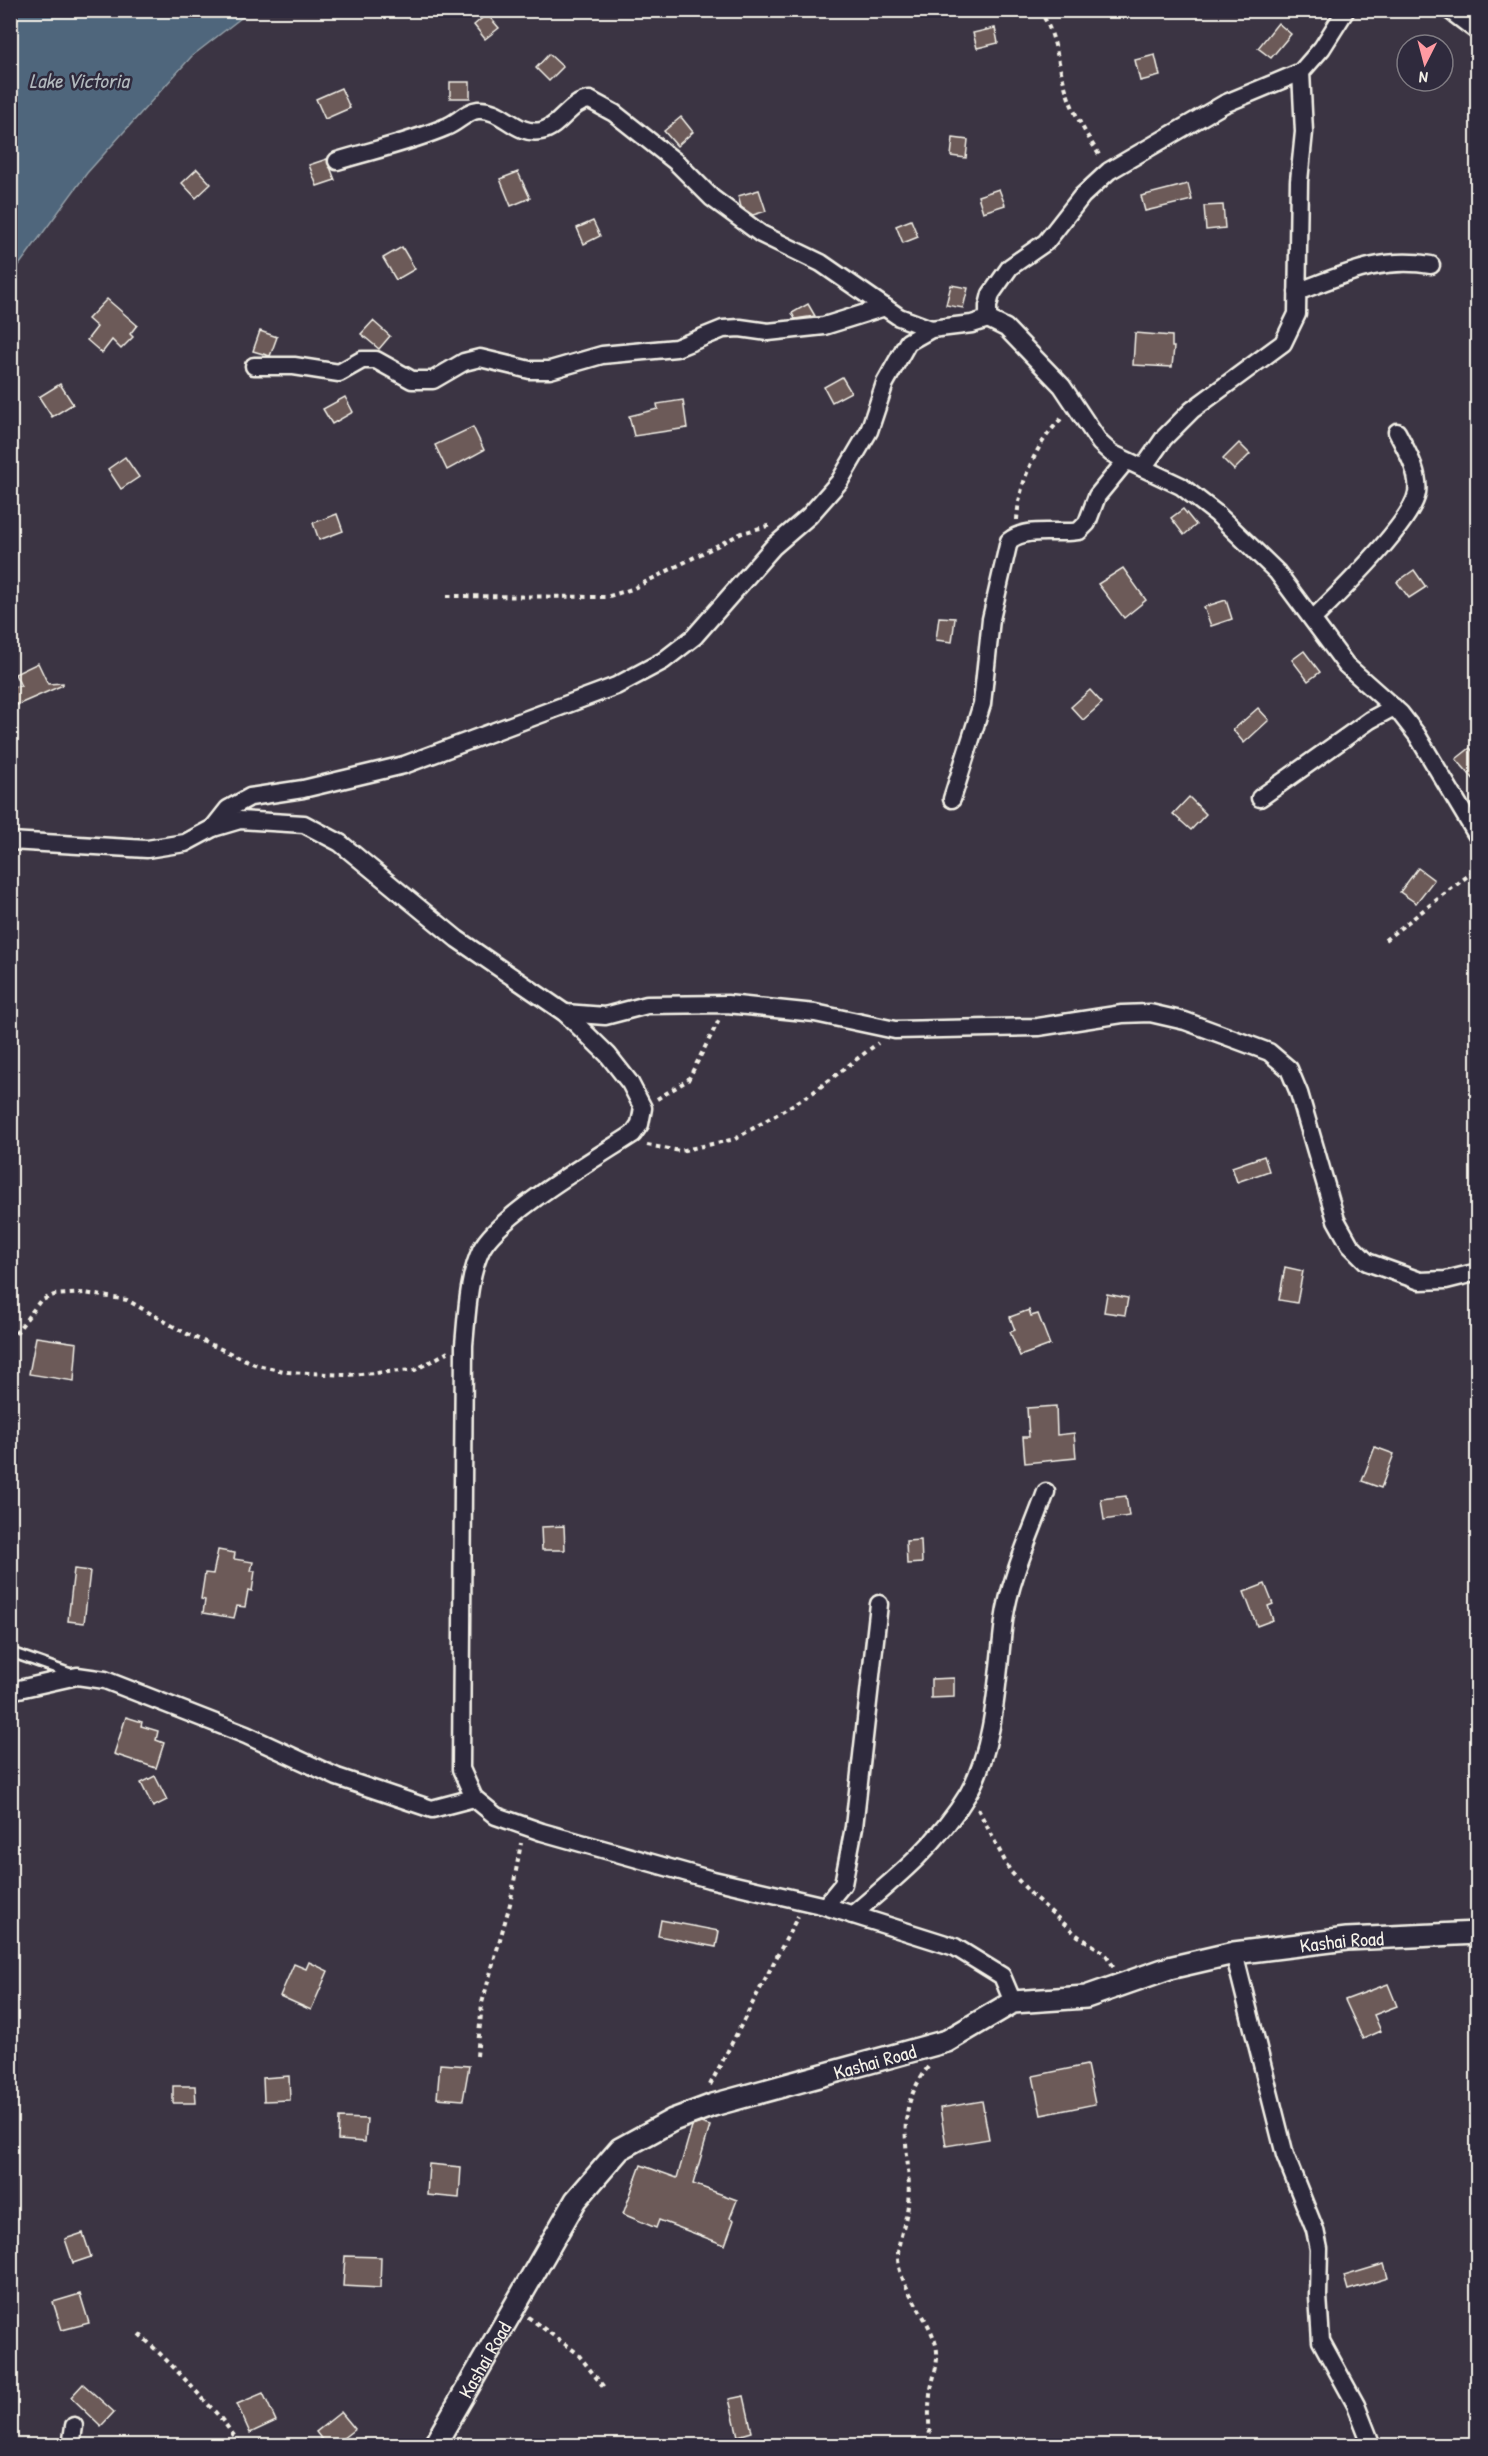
<svg xmlns="http://www.w3.org/2000/svg" width="1488" height="2456" font-family="'Patrick Hand',sans-serif">
	<rect width="100%" height="100%" fill="#3b3443"/>
	<filter id="ink" filterUnits="userSpaceOnUse"><feTurbulence type="fractalNoise" baseFrequency=".0167" numOctaves="2"/><feDisplacementMap in="SourceGraphic" scale="12" xChannelSelector="R" yChannelSelector="G"/><feConvolveMatrix kernelMatrix="1 2 1 2 8 2 1 2 1" color-interpolation-filters="sRGB"/></filter>
	<g filter="url(#ink)">
		<polygon fill="#50667c" stroke="#929ea7" stroke-width="1.5" points="11,10 250,11 192,56 87,173 11,276"/>
		<g fill="#6c5a59" stroke="#f4f1e8" stroke-width="1.5">
			<polygon points="487,14 499,28 485,39 474,25"/>
			<polygon points="1278,23 1291,34 1271,58 1258,48"/>
			<polygon points="995,28 998,43 977,48 973,33"/>
			<polygon points="549,54 563,67 549,81 536,68"/>
			<polygon points="1155,55 1160,76 1140,81 1135,60"/>
			<rect x="450" y="82" width="20" height="16"/>
			<polygon points="341,88 350,108 325,119 316,99"/>
			<polygon points="681,117 693,132 677,146 664,131"/>
			<polygon points="953,138 968,140 966,158 951,156"/>
			<polygon points="327,159 335,180 317,186 309,165"/>
			<polygon points="197,169 211,184 196,198 182,183"/>
			<polygon points="518,172 530,198 511,206 500,179"/>
			<polygon points="1188,184 1192,200 1145,211 1141,196"/>
			<polygon points="999,189 1005,205 983,212 978,196"/>
			<polygon points="759,190 766,211 753,215 741,207 738,196"/>
			<polygon points="1223,205 1225,228 1206,230 1204,206"/>
			<polygon points="911,220 918,237 903,243 896,226"/>
			<polygon points="593,221 600,236 584,244 577,228"/>
			<polygon points="402,247 415,269 396,280 383,258"/>
			<polygon points="951,285 968,288 963,308 946,305"/>
			<polygon points="107,299 137,325 130,334 133,337 121,349 112,340 102,353 87,340 97,327 88,319"/>
			<polygon points="808,304 815,316 795,319 792,313"/>
			<polygon points="373,321 390,336 379,349 361,334"/>
			<polygon points="260,331 277,337 270,356 253,351"/>
			<polygon points="1135,333 1172,336 1172,347 1174,347 1172,367 1133,365"/>
			<polygon points="842,377 851,392 832,402 824,387"/>
			<polygon points="60,384 73,404 52,417 39,397"/>
			<polygon points="345,397 353,412 332,424 323,409"/>
			<polygon points="683,400 687,428 634,436 629,416 658,409 657,404"/>
			<polygon points="473,427 484,450 447,470 435,445"/>
			<polygon points="1239,443 1250,454 1234,470 1223,459"/>
			<polygon points="125,457 139,477 121,489 108,469"/>
			<polygon points="1183,509 1196,525 1184,535 1171,518"/>
			<polygon points="337,514 343,531 319,540 313,523"/>
			<polygon points="1123,568 1146,600 1124,618 1098,584"/>
			<polygon points="1414,570 1426,587 1409,598 1397,582"/>
			<polygon points="1226,600 1232,619 1211,626 1204,607"/>
			<polygon points="939,617 955,618 952,642 936,640"/>
			<polygon points="1304,651 1320,672 1308,681 1292,660"/>
			<polygon points="38,663 48,684 63,683 63,685 10,708 10,687 21,686 15,674"/>
			<polygon points="1090,690 1102,703 1083,720 1071,707"/>
			<polygon points="1258,708 1269,720 1244,743 1233,730"/>
			<polygon points="1470,748 1478,757 1478,784 1456,759"/>
			<polygon points="1189,797 1206,814 1191,830 1173,814"/>
			<polygon points="1418,868 1434,880 1416,903 1400,892"/>
			<polygon points="1264,1156 1269,1171 1237,1182 1232,1167"/>
			<polygon points="1285,1267 1303,1271 1297,1303 1279,1300"/>
			<polygon points="1107,1294 1128,1298 1125,1315 1104,1312"/>
			<polygon points="1029,1310 1031,1316 1038,1314 1050,1345 1020,1356 1010,1332 1015,1330 1010,1317"/>
			<polygon points="36,1337 77,1343 74,1381 29,1374"/>
			<polygon points="1056,1406 1057,1435 1074,1433 1076,1458 1025,1463 1023,1437 1029,1437 1027,1408"/>
			<polygon points="1375,1447 1394,1454 1381,1488 1362,1481"/>
			<polygon points="1126,1496 1129,1516 1104,1520 1101,1499"/>
			<polygon points="564,1526 565,1550 542,1550 541,1527"/>
			<polygon points="921,1540 922,1563 907,1564 906,1541"/>
			<polygon points="218,1550 235,1553 234,1559 253,1562 251,1571 255,1571 252,1591 248,1590 245,1607 237,1606 234,1618 203,1613 205,1600 201,1599 205,1573 213,1574"/>
			<polygon points="74,1569 90,1571 84,1623 68,1621"/>
			<polygon points="1265,1584 1273,1604 1268,1606 1273,1620 1257,1626 1244,1592"/>
			<polygon points="954,1678 954,1697 931,1698 931,1679"/>
			<polygon points="126,1717 142,1722 141,1726 158,1731 156,1740 164,1743 156,1768 114,1754"/>
			<polygon points="155,1776 167,1800 153,1807 141,1783"/>
			<polygon points="661,1920 719,1931 716,1947 658,1936"/>
			<polygon points="309,1962 328,1971 311,2010 280,1996 294,1964 306,1969"/>
			<polygon points="1388,1984 1397,2006 1374,2015 1381,2031 1363,2039 1345,2000"/>
			<polygon points="440,2064 469,2066 463,2100 437,2098"/>
			<polygon points="1087,2065 1095,2104 1041,2115 1033,2076"/>
			<polygon points="289,2076 290,2100 264,2101 263,2078"/>
			<polygon points="173,2086 195,2086 196,2103 173,2103"/>
			<polygon points="982,2101 989,2139 946,2146 940,2108"/>
			<polygon points="339,2118 367,2119 365,2142 338,2140"/>
			<polygon points="701,2123 710,2126 693,2184 737,2200 730,2218 734,2220 725,2245 659,2220 656,2228 623,2214 641,2165 677,2178 692,2126"/>
			<polygon points="429,2164 461,2167 459,2198 427,2195"/>
			<polygon points="83,2233 91,2257 73,2263 65,2239"/>
			<polygon points="345,2256 381,2257 380,2288 343,2286"/>
			<polygon points="1384,2264 1388,2278 1348,2290 1344,2276"/>
			<polygon points="80,2294 89,2323 62,2330 53,2302"/>
			<polygon points="83,2384 114,2412 101,2426 71,2397"/>
			<polygon points="263,2393 276,2421 250,2433 237,2404"/>
			<polygon points="744,2396 752,2432 738,2436 729,2399"/>
			<polygon points="341,2412 355,2429 334,2445 326,2445 316,2432"/>
		</g>
		<g fill="none" stroke-linecap="round" stroke-linejoin="round">
			<g stroke="#f4f1e8" stroke-width="13">
				<polyline id="service" points="10,1652 72,1674"/>
			</g>
			<g stroke="#f4f1e8" stroke-width="21">
				<g id="minor">
					<polyline points="1449,10 1478,32"/>
					<path d="M337,161c36,-11 74,-19 109,-34 11,-4 21,-16 32,-17 25,-2 37,26 63,21 20,-4 29,-30 49,-31l24,13 62,49 36,36 49,36 60,29 78,54 32,12"/>
					<path d="M1297,292c46,-17 83,-36 134,-27"/>
					<polyline points="988,319 1006,328 1062,386 1100,443 1111,453 1181,486 1217,514 1277,572 1346,665 1400,713 1417,735 1478,837"/>
					<polyline points="254,366 294,366 339,373 362,360 376,360 412,380 433,380 464,362 480,358 530,370 550,370 602,355 676,348 723,329 740,328 768,332 824,326 885,307"/>
					<polyline points="1143,468 1164,438 1192,410 1283,343 1297,314 1299,181 1304,132 1301,72"/>
					<path d="M1314,618c23,-23 98,-95 103,-125 3,-21 -11,-43 -20,-61"/>
					<polyline points="1260,798 1370,720 1394,707"/>
					<path d="M952,799l30,-95 9,-85 18,-78c18,-15 48,-6 70,-10l8,-8 10,-27 28,-34"/>
					<polyline points="213,828 228,809 250,797 303,789 404,765 616,686 663,661 694,637 773,547 809,516 839,482 869,431 885,383 908,342 931,329 972,324 988,319 988,306 991,294 1010,267 1046,242 1082,196 1109,171 1224,104 1301,72 1322,48 1346,10"/>
					<path d="M10,841l137,8 38,-6 28,-15 27,-8 64,4 36,19 117,96 108,74 43,42 22,28 13,25 -3,16 -7,10c-35,23 -136,82 -152,116 -13,28 -14,64 -17,95l-3,424 13,29 22,18 46,16 167,47 116,27 130,41 47,29 11,26"/>
					<polyline points="565,1013 605,1016 647,1005 727,1004 815,1013 895,1030 1038,1027 1122,1014 1150,1013 1185,1021 1269,1052 1289,1069 1299,1093 1336,1220 1350,1245 1367,1262 1420,1281 1446,1280 1478,1272"/>
					<polyline points="10,1691 77,1676 105,1680 246,1735 337,1777 432,1809 474,1798"/>
					<polyline points="825,1906 843,1884 854,1827 879,1604"/>
					<path d="M852,1915c43,-36 87,-72 116,-121 28,-49 29,-118 36,-173 6,-44 27,-87 42,-129"/>
					<polyline points="1234,1953 1285,2155 1315,2230 1319,2249 1318,2296 1321,2341 1356,2405 1372,2446"/>
					<polyline points="71,2446 74,2426"/>
				</g>
			</g>
			<g stroke="#f4f1e8" stroke-width="26">
				<g id="tertiary">
					<path id="s1" d="M434,2446l142,-246 44,-51 53,-29 40,-15 234,-64 66,-39 73,-5 83,-29 65,-15 113,-14 131,-6"/>
				</g>
			</g>
			<g stroke="#f4f1e8" stroke-width="4" stroke-dasharray="4.5 4.5" stroke-linecap="butt">
				<path d="M1039,10c17,22 18,51 26,76 7,26 22,49 36,72"/>
				<path d="M1017,520c2,-38 19,-77 46,-103"/>
				<polyline points="447,596 606,597 632,589 742,533 771,525"/>
				<polyline points="1385,940 1478,868"/>
				<polyline points="657,1099 688,1080 719,1020"/>
				<polyline points="647,1145 680,1151 735,1139 811,1094 878,1043"/>
				<polyline points="10,1341 40,1301 54,1295 85,1293 127,1300 187,1334 257,1365 288,1372 347,1375 415,1370 448,1352"/>
				<polyline points="978,1809 1010,1871 1032,1895 1078,1936 1105,1953 1115,1969"/>
				<polyline points="477,2056 482,2003 510,1904 521,1843"/>
				<path d="M928,2067c-38,51 -15,82 -20,137 -2,23 -15,43 -8,67 8,26 29,48 36,74 4,17 -4,34 -6,50 -2,17 -1,34 1,51"/>
				<polyline points="710,2085 798,1916"/>
				<polyline points="528,2317 577,2353 606,2390"/>
				<path d="M139,2334c28,25 53,53 79,81 10,11 15,23 28,31"/>
			</g>
			<use href="#service" stroke="#2f2a3d" stroke-width="8"/>
			<use href="#minor" stroke="#2f2a3d" stroke-width="16"/>
			<use href="#tertiary" stroke="#2f2a3d" stroke-width="21"/>
		</g>
	</g>
	<g text-anchor="middle" dominant-baseline="central" stroke-width="5" stroke-linejoin="round" paint-order="stroke">
		<g font-size="20" fill="#f4f1e8" stroke="#2f2a3d">
			<text stroke="none"><textPath href="#s1" startOffset="1110">Kashai Road</textPath></text>
			<text stroke="none"><textPath href="#s1" startOffset="622">Kashai Road</textPath></text>
			<text stroke="none"><textPath href="#s1" startOffset="100">Kashai Road</textPath></text>
		</g>
		<g font-size="21" font-style="italic" fill="#b2b9bd" stroke="#2f2a3d">
			<text x="79" y="80">Lake Victoria</text>
		</g>
	</g>
	<rect width="1488" height="2456" fill="none" stroke="#2f2a3d" stroke-width="36"/>
	<rect x="18" y="18" width="1452" height="2420" fill="none" stroke="#f4f1e8" stroke-width="2" filter="url(#ink)"/>
	<g transform="translate(1425 63) rotate(186)"><circle r="28" fill="#2f2a3d" stroke="#7e7a81" stroke-width="1.5"/>
	<path d="M0-4.5L10 22L0 15L-10 22Z" fill="#ff9aa2"/>
	<text y="-9" font-size="16" font-weight="bold" text-anchor="middle" fill="#f4f1e8">N</text>
	</g>
</svg>
